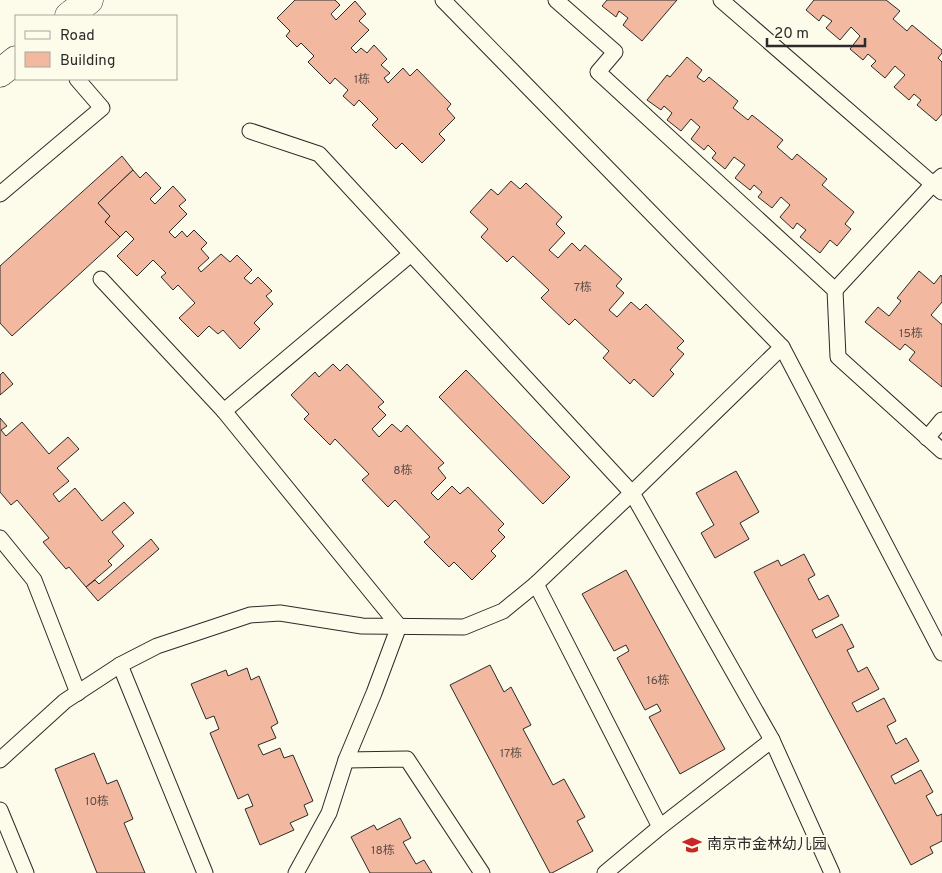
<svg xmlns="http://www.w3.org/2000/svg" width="942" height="873" font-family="Overpass,'Noto Sans SC',sans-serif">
	<rect width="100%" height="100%" fill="#fdfbea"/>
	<g fill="#f2b8a0" stroke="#2b2b2b">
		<polygon points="295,0 335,0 340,5 331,14 336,20 355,1 366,14 359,21 369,30 351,48 356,53 361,48 367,53 374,45 387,59 381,65 390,73 384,78 388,83 403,68 410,76 417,69 451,104 447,109 455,118 439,134 445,140 422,163 402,143 396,149 372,125 378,119 359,100 354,106 343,96 348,90 335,78 330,84 308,62 314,56 301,43 297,47 286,36 290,31 277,18"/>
		<polygon points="607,0 677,0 642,41 623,25 628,18 619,11 616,17 602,6"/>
		<polygon points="814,0 886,0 900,11 893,19 907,31 912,25 942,50 942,53 938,58 942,62 942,114 936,121 917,105 921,100 914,94 909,100 894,87 905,75 895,66 885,78 871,66 876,61 868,54 863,60 850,49 860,36 851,27 840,40 826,28 832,21 823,15 819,21 806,10"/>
		<polygon points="687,57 702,70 697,77 704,82 709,77 738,101 733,108 748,120 752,115 783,140 777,147 792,160 797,154 827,179 822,185 854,212 845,224 851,229 837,246 830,240 820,253 800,237 806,230 797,223 793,229 780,217 790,205 781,197 772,208 758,197 762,192 754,185 750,190 735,178 745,165 734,157 725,169 712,158 716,153 708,145 704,150 691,139 700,127 691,119 681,131 667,120 672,113 664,106 661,110 647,100 667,75 670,77"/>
		<polygon points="122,156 133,170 98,203 110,216 105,222 120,237 12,336 0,323 0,266"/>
		<polygon points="133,170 140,178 146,172 161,188 150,199 155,204 173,186 186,200 179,206 187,214 169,232 175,238 182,231 187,237 194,230 207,243 201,249 209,258 198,268 201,272 221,254 230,262 237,255 252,270 244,278 251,284 258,277 272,291 266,296 273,304 254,323 260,329 240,349 223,330 218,334 209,326 198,337 179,318 195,303 178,285 173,290 161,277 166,273 153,260 137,276 117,256 134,239 126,231 120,237 105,222 110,216 98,203"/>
		<polygon points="511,181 520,189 526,183 562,217 556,224 565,233 549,250 558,258 572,243 580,251 585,245 622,279 616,286 624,293 609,310 617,317 631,302 640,310 646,304 684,341 677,348 684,354 670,370 674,374 653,397 634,379 630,384 603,358 609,351 575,319 569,325 541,298 549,290 513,256 507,262 481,237 488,229 470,212 491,189 498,195"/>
		<polygon points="919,271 934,284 941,275 942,277 942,302 931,315 941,324 942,324 942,387 909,360 915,352 905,344 900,350 865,322 878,307 889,316 901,301 897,298"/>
		<polygon points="333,364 340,371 347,364 384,402 378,407 386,415 372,429 379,437 392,424 401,432 407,425 444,463 438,468 446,478 431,493 438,500 452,486 460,494 468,487 504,524 498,530 505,537 491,551 496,556 472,580 454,562 449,567 424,542 430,537 395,500 388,507 362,480 369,474 335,439 330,445 304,419 309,414 291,395 315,372 319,377"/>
		<polygon points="466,370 570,477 543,504 439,397"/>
		<polygon points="3,372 13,384 0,395 0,375"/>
		<polygon points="0,418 7,426 1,430 6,436 22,422 49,454 68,437 79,449 57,468 69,481 53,494 59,502 75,488 102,521 124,502 134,513 112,532 124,546 108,561 112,565 86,587 69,567 66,569 43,542 49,538 17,500 11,505 0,492"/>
		<polygon points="736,471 759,512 740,523 749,539 715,558 701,533 714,525 696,493"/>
		<polygon points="151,539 159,549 98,601 86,587 95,580 99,584"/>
		<polygon points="804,554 815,575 808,579 819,600 828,595 839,616 812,630 816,638 842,624 854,647 847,650 858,672 867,667 879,689 852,703 857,712 884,698 896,721 887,726 896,744 906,738 919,761 891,776 895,784 921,770 933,792 926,796 937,816 942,814 942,841 930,847 933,853 911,865 754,572 778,560 781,566"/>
		<polygon points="626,570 725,749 680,774 649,717 661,711 657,704 645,710 617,658 629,651 626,645 614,651 582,594"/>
		<polygon points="490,665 504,692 511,687 531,725 523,729 553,785 564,779 585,817 577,821 593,851 552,873 550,873 450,685"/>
		<polygon points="247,668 251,680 259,676 278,723 271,727 276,738 258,745 263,755 280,748 284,758 293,755 313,801 304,805 308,815 290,823 294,830 260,845 245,809 253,806 248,794 238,799 210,733 219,729 214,716 206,719 191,684 226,670 228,676"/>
		<polygon points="94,753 107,784 117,780 133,819 124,823 145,873 97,873 55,769"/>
		<polygon points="400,818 411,838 403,842 416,864 424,860 432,873 370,873 351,837 374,825 377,830"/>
	</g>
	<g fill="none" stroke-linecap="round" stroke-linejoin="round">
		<g stroke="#2b2b2b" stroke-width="17">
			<g id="lane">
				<polyline points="556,0 615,52 598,72 835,290 838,357 942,451"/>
				<polyline points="721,0 942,192"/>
				<polyline points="250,131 319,154 632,493 772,740 832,873"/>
				<polyline points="0,194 102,108 77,79"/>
				<polyline points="101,279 224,411 399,626 374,693 346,760 329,813 296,873"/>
				<polyline points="835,290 933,184 942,176"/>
				<polyline points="782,347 942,653"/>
				<polyline points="224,411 411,254"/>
				<polyline points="927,438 942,420"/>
				<polyline points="0,538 34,580 78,693"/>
				<polyline points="536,584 660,827"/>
				<polyline points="120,665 205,873"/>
				<polyline points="0,760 65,701 120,665 157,646 250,615 280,613 362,626 464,627 503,611 536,584 632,493 782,347 443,0"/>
				<polyline points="346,760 407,759 482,873"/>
				<polyline points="0,810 26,873"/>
				<polyline points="605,873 660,827 772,740"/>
			</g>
		</g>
		<g stroke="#2b2b2b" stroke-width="29">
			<g id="secondary">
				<polyline points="69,16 89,0"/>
				<polyline points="0,73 16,60"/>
			</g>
		</g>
		<use href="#lane" stroke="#fdfbea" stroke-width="15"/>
		<use href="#secondary" stroke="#fdfbea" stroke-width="28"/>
	</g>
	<defs>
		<g id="school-bare" transform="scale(1.5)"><path d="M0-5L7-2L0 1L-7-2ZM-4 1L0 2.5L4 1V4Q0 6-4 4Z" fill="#c62828" stroke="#fdfbea" stroke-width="2.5" paint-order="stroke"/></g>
	</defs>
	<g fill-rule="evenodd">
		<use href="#school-bare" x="692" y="845"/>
	</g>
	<g text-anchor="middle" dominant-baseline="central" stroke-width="4" stroke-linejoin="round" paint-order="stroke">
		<g font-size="12" fill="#5d4e48">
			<text x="362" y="80">1栋</text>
			<text x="583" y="288">7栋</text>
			<text x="911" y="334">15栋</text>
			<text x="403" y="471">8栋</text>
			<text x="658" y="681">16栋</text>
			<text x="511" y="754">17栋</text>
			<text x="97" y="802">10栋</text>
			<text x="383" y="851">18栋</text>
		</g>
		<g font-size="15" fill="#2b2b2b" stroke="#fdfbea" text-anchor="start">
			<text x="707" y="845">南京市金林幼儿园</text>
		</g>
	</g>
	<rect x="15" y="15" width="162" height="65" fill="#fdfbea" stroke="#a9a89e"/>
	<rect x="25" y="31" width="25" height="8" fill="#fdfbea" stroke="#a9a89e"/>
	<text x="60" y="40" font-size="15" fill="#2b2b2b">Road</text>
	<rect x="25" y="52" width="25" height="15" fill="#f2b8a0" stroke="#a9a89e"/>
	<text x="60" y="65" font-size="15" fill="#2b2b2b">Building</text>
	<path d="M767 38v8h98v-8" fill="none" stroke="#2b2b2b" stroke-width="2.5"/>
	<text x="774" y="38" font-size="15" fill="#2b2b2b" stroke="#fdfbea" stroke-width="4" paint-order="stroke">20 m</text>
</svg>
